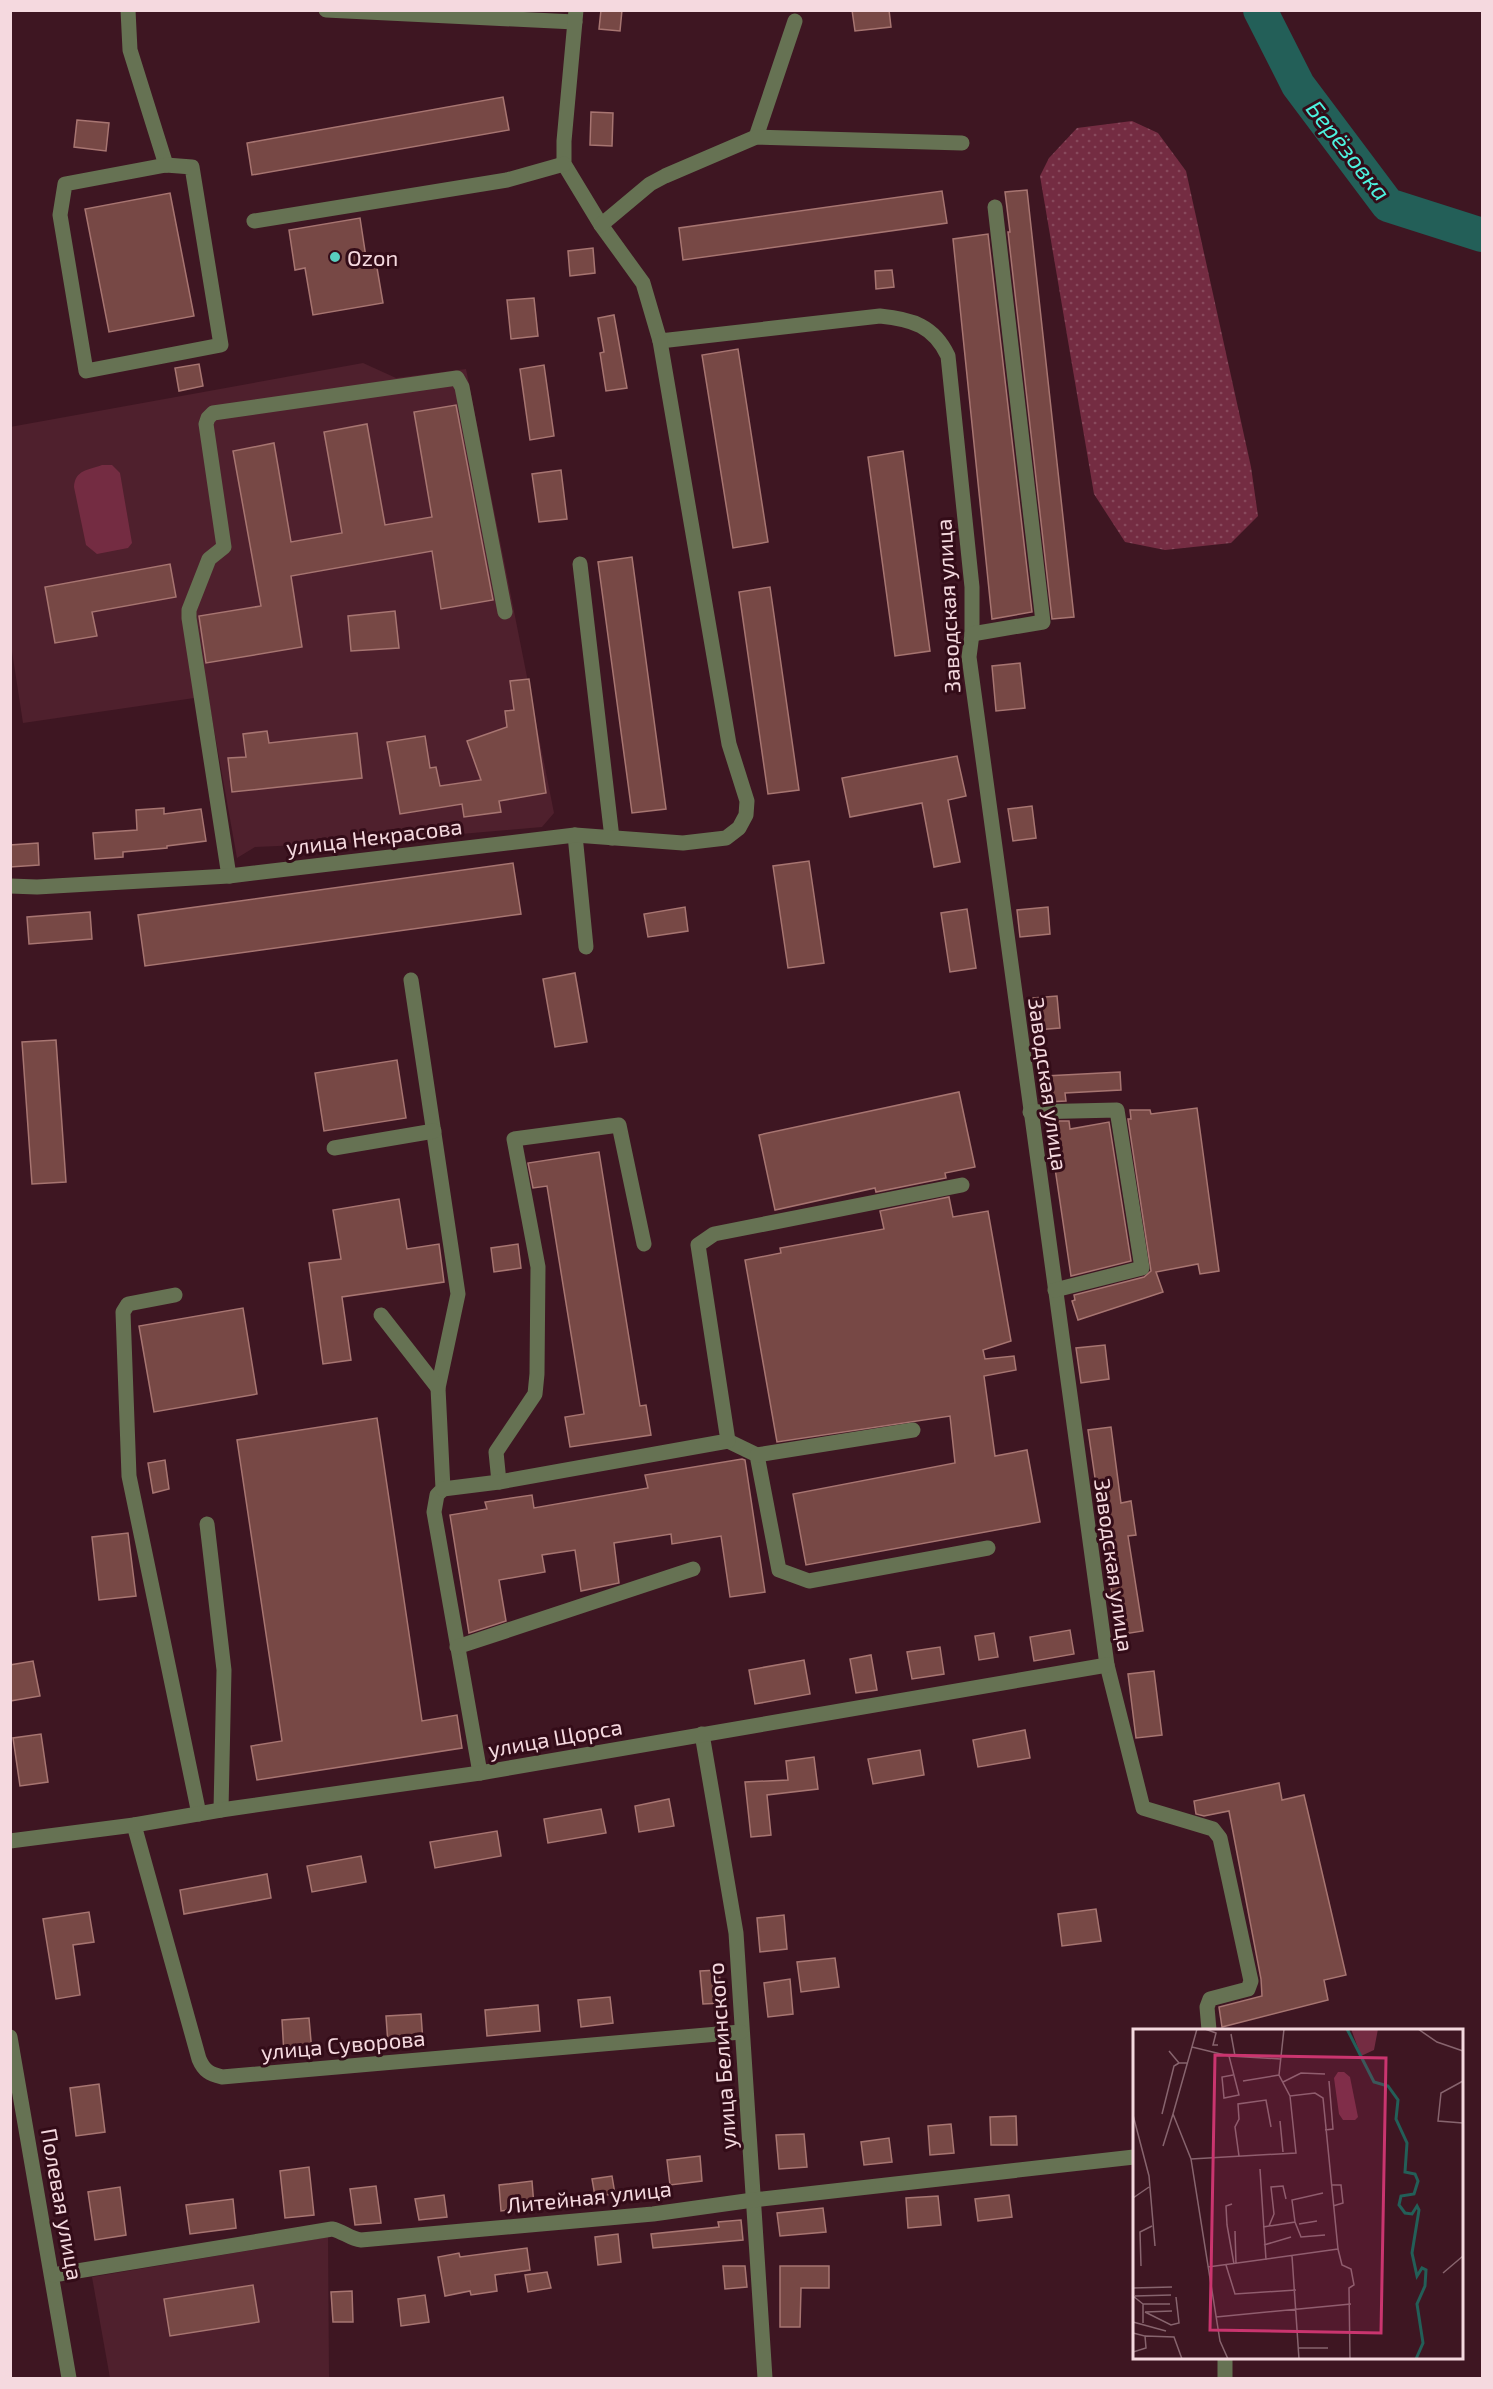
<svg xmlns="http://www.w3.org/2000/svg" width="1493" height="2389" font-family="'Exo 2',sans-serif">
	<defs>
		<pattern id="park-dots" width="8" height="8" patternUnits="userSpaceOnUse" patternTransform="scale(1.5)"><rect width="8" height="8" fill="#742c42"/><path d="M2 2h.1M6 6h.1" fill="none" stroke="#884a5d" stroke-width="1.8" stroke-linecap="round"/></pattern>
	</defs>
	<rect width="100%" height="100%" fill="#3e1622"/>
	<g fill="#4f202d">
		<polygon points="363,363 396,378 466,369 554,813 542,827 368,842 255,847 237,858 208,696 23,723 11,645 10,427"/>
		<polygon points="328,2237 329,2378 110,2378 92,2277"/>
	</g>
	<polygon fill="url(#park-dots)" points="1132,121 1158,133 1186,171 1251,467 1258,516 1231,543 1165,550 1125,542 1094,494 1040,176 1049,158 1077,128"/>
	<path fill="#742c42" d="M102,465h10l8,8 12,70 -4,5 -31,6 -11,-9 -12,-58c1,-17 14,-17 28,-22z"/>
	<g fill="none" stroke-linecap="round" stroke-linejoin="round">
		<polyline stroke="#235f58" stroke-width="34" points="1260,10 1298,85 1388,205 1482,235"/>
	</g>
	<g fill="#774845" stroke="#a77571" stroke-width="1.5">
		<polygon points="601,10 622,10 620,31 599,29"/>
		<polygon points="852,10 889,10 891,27 855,31"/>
		<polygon points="503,97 509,130 252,175 247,143"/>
		<polygon points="591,112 613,113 612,146 590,145"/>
		<polygon points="77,120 109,123 106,151 74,147"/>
		<polygon points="1027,190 1074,617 1052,619 1008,232 1010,232 1005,192"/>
		<polygon points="942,191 947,223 683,260 679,228"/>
		<polygon points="170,193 194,316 109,332 85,209"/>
		<polygon points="360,218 367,264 376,262 383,303 313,315 305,268 295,270 289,230"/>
		<polygon points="988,234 1032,612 992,619 953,239"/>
		<polygon points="593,248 595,273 570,276 568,251"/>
		<polygon points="892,270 894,287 876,289 875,271"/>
		<polygon points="534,298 538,336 511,339 507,300"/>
		<polygon points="614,315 627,388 606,391 600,353 604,352 598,318"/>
		<polygon points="738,349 768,542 733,548 702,355"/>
		<polygon points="199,364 203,386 179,391 175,368"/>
		<polygon points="544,365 554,436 530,440 520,369"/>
		<polygon points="456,405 493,600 441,609 432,551 291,576 302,647 206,663 199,616 261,606 233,451 274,443 291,542 342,533 324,432 367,424 385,525 432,517 414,412"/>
		<polygon points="903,451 930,651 895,656 868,457"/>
		<polygon points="561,470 567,519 539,522 532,474"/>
		<polygon points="632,557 666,809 632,813 598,562"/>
		<polygon points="170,564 176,597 92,612 97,636 55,643 45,587"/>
		<polygon points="770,587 799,790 768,794 739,592"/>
		<polygon points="395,611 399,648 351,651 348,616"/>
		<polygon points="1020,663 1025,708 996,711 992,666"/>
		<polygon points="529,679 546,793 499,801 501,812 464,817 462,804 400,814 387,742 425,736 430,768 436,767 440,786 481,780 467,741 507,727 505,711 514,710 510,681"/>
		<polygon points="267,731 269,743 357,733 362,778 232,792 228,758 246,757 243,734"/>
		<polygon points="957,756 966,796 948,800 960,862 934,867 922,803 850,817 842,778"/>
		<polygon points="1032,806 1036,838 1013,841 1008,809"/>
		<polygon points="164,808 164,814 201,809 206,841 167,846 167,848 123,852 123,857 95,859 93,833 137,830 136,810"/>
		<polygon points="38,843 39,865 10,867 10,845"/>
		<polygon points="809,861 824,963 788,968 773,866"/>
		<polygon points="513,863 521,914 145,966 138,915"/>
		<polygon points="685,907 688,931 648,937 644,914"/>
		<polygon points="1048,907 1050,934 1020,937 1017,910"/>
		<polygon points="967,909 976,968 950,972 941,913"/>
		<polygon points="90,912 92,939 29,944 27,917"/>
		<polygon points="575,973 587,1042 555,1047 543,979"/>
		<polygon points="1057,996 1060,1028 1036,1030 1033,998"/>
		<polygon points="56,1040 66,1182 32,1184 22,1042"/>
		<polygon points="397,1060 406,1118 324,1131 315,1073"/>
		<polygon points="1120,1072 1121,1090 1065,1093 1066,1101 1047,1102 1045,1076"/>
		<polygon points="959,1092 975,1167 945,1173 946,1178 876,1192 875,1188 775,1210 759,1135"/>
		<polygon points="1197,1108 1219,1271 1200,1274 1198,1264 1156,1272 1163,1292 1078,1320 1072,1301 1075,1300 1074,1295 1144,1277 1151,1271 1128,1119 1131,1119 1130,1110 1150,1110 1151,1114"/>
		<polygon points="1048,1121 1069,1121 1070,1129 1109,1122 1131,1261 1071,1276"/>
		<polygon points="599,1152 640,1406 646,1405 651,1435 570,1447 565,1417 584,1414 547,1186 533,1188 528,1163"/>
		<polygon points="949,1197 953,1217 988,1211 1011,1341 983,1350 985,1359 1014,1356 1016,1370 984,1376 995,1456 1027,1450 1040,1522 806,1565 793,1494 955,1463 950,1416 777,1442 745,1260 781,1253 780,1248 884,1229 880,1211"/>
		<polygon points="399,1199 407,1249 439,1244 444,1282 342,1297 351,1360 323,1364 309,1263 341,1259 333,1210"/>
		<polygon points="518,1244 521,1268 494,1272 491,1248"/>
		<polygon points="243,1308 257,1394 154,1412 139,1326"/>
		<polygon points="1105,1345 1109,1379 1081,1383 1076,1348"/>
		<polygon points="377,1418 422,1721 457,1715 462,1748 257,1780 251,1746 282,1741 237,1440"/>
		<polygon points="1111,1427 1121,1503 1131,1501 1136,1535 1128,1536 1143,1631 1118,1635 1088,1430"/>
		<polygon points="742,1459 745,1460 765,1592 730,1597 721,1536 672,1544 671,1534 614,1543 619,1583 581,1591 575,1550 542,1555 545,1572 499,1580 506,1621 469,1633 450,1515 487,1509 485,1502 532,1495 534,1508 648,1488 645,1475"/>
		<polygon points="165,1460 169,1489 153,1493 148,1463"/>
		<polygon points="128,1533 136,1596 99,1600 92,1537"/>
		<polygon points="1070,1630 1074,1654 1034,1661 1030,1637"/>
		<polygon points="994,1633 998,1657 979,1660 975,1636"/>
		<polygon points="940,1647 944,1674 912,1679 907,1652"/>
		<polygon points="871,1655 877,1690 856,1693 850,1659"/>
		<polygon points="804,1660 810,1694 755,1704 749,1670"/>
		<polygon points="33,1661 40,1696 10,1701 10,1665"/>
		<polygon points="1154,1671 1162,1735 1136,1738 1128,1674"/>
		<polygon points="1025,1730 1030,1758 978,1767 973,1740"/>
		<polygon points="41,1734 48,1782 20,1786 13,1738"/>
		<polygon points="920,1750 924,1775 873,1784 868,1759"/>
		<polygon points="814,1757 818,1789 767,1795 771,1835 751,1837 745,1782 788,1780 786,1761"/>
		<polygon points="1279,1783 1282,1800 1304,1795 1346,1975 1324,1980 1328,2000 1222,2027 1219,2007 1262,1996 1261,1979 1229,1811 1204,1816 1196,1814 1194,1801"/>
		<polygon points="669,1799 674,1826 639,1832 635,1806"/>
		<polygon points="601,1809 606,1833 548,1843 544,1819"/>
		<polygon points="497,1831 501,1856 435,1868 430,1842"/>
		<polygon points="361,1856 366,1882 312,1892 307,1866"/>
		<polygon points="267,1874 271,1898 184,1914 180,1890"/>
		<polygon points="1096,1909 1101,1941 1062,1946 1058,1914"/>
		<polygon points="89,1912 94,1942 73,1945 80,1995 56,1999 43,1919"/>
		<polygon points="784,1915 787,1949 760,1952 757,1918"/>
		<polygon points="835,1958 839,1987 801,1992 797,1962"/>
		<polygon points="719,1970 722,2003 703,2004 700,1971"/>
		<polygon points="790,1979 793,2014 768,2017 764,1983"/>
		<polygon points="610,1997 613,2023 581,2027 578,2000"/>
		<polygon points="538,2005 540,2031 487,2036 485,2010"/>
		<polygon points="421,2014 423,2042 388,2044 386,2016"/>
		<polygon points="309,2018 312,2053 284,2055 282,2020"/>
		<polygon points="99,2084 105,2132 76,2136 70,2088"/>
		<polygon points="1016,2116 1017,2145 991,2145 990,2117"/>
		<polygon points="951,2124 954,2153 930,2155 928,2126"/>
		<polygon points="804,2134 807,2167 779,2169 776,2135"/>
		<polygon points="889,2138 892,2162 864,2165 861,2142"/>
		<polygon points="700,2156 702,2181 670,2185 667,2160"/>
		<polygon points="309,2167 314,2215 285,2218 280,2171"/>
		<polygon points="612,2176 615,2194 595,2196 592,2179"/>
		<polygon points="532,2181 534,2206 501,2211 499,2185"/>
		<polygon points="376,2186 381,2223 355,2225 350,2189"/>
		<polygon points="120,2187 126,2235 95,2240 88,2192"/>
		<polygon points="444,2195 447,2217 419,2220 415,2199"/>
		<polygon points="1009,2195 1012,2217 978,2221 975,2199"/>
		<polygon points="938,2196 941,2225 908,2228 906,2198"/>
		<polygon points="233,2199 236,2228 190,2234 186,2205"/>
		<polygon points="823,2208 826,2232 780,2236 777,2213"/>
		<polygon points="741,2220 743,2240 653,2248 651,2234 719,2227 718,2222"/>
		<polygon points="618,2234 621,2262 598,2265 595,2237"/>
		<polygon points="527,2248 530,2270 495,2275 497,2291 471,2295 470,2291 445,2296 438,2257 459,2253 460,2257"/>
		<polygon points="723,2266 745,2266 747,2287 725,2289"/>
		<polygon points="780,2266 829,2266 829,2288 801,2288 800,2327 780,2327"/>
		<polygon points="547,2272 551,2288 528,2292 525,2275"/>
		<polygon points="253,2285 259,2322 170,2336 164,2299"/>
		<polygon points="352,2291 353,2322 333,2322 331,2292"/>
		<polygon points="425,2295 429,2322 401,2326 398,2299"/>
	</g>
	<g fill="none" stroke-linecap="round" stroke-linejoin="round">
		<g stroke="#667253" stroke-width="15">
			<polyline points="128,10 130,50 166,165"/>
			<polyline points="326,10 575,22"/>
			<path d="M576,10l-12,131v23l37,61 42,58 17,58 220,-25c32,3 54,10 68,40l24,231v47l-3,23 138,1008 36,143 70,21 7,9 31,143 -3,8 -38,10 -3,8 2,23"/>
			<polyline points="756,137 795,21"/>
			<polygon points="166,165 192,167 221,345 86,371 60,215 65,184"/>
			<polyline points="254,221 507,180 564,164"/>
			<polyline points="601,225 650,184 665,176 756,137 962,143"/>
			<polyline points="580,564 612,838"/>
			<polyline points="972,634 1043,622 995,207"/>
			<polyline points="575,835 586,947"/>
			<polyline points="229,876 189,618 189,610 209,559 224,547 206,424 208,418 213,413 457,378 462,387 505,612"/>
			<polyline points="10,886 37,887 229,876 575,835 683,843 726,838 739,828 746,815 747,801 729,744 660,341"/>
			<polyline points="411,980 458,1294 438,1388 443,1489 437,1495 434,1512 480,1773"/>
			<polyline points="1030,1112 1117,1110 1142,1268 1055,1290"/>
			<polyline points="334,1148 434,1131"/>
			<polyline points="175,1295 128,1304 123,1312 129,1476 199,1814"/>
			<polyline points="381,1315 438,1388"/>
			<polyline points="728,1441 757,1455 779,1570 809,1581 988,1548"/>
			<polyline points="757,1455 913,1430"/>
			<polyline points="499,1482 496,1452 535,1394 537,1374 538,1267 514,1139 619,1125 644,1244"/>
			<polyline points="443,1489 499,1482 728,1441 698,1245 714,1234 962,1185"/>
			<polyline points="207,1524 224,1670 221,1810"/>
			<polyline points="457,1647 693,1569"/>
			<polyline points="702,1734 736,1933 765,2378"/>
			<path d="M134,1825l65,234c5,12 11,15 23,18l519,-45"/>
			<polyline points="10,1841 134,1825 221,1810 480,1773 1107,1665"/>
			<polyline points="10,2037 69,2378"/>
			<path d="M53,2275l279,-46c11,2 18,10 29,11l292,-26 100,-14 381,-43"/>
			<polyline points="1225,2358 1225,2378"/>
		</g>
	</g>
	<circle fill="#58cebf" stroke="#330c18" stroke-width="2" cx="335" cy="257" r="6"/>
	<g text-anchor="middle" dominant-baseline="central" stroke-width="6" stroke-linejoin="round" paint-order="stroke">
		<g font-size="22" fill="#f5d9df" stroke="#330c18" text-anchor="start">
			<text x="347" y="257">Ozon</text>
		</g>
		<g font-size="22" fill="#f5d9df" stroke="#330c18">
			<text transform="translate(947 606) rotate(-93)">Заводская улица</text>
			<text transform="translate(374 836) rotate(-7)">улица Некрасова</text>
			<text transform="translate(1049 1084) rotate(82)">Заводская улица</text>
			<text transform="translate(1115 1565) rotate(82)">Заводская улица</text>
			<text transform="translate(555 1737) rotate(-10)">улица Щорса</text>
			<text transform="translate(343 2044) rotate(-5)">улица Суворова</text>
			<text transform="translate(721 2056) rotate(-94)">улица Белинского</text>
			<text transform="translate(589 2196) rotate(-6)">Литейная улица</text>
			<text transform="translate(63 2204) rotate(80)">Полевая улица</text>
		</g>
		<g font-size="24" font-style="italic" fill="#4df1de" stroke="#330c18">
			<text transform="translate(1349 150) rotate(52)">Берёзовка</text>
		</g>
	</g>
	<g transform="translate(1133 2029)">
		<rect width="330" height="330" fill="#3e1622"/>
		<path d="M218,0h27l-4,21 -13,6zM205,43h6l6,5 8,40 -3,3h-12l-4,-6 -5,-36z" fill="#742c42"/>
		<path fill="none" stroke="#235f58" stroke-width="3" d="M214,0l27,53 14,4 10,14 -2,19 11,24 -2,29 10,2 3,7 -4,13 -13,2 -2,9 6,8 7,1 5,-8 2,4 -7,43 5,23 5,-8 4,2 -1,16 -8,18 6,39 -7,16"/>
		<path fill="none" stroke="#87646e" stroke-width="1.5" d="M64,0l-24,85 18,45 29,182 8,18M72,0l11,4 -3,12h5M151,0l-5,46 11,21 25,-3 8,5 15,151 4,16 9,4 3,16 -5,3 1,71M285,0l19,13 26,9M98,5l4,22M59,18l37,9 52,3M36,22l10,12h8M96,27l10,39 -15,3 -2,-21 11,-2M110,52l36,-6M330,52l-22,12 -3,28 25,2M150,53l18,-9 24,1M29,85l12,-48 5,-3M0,86l16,61 6,70M147,92l3,31M192,101l8,-1 -4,-48M30,117l10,-32M106,127l-4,-29 4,-8 -1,-15 28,-4 5,27M58,130l105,-6 -6,-57M127,140l6,91M198,156h10l2,18 -10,3M0,169l16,-11M99,175l-6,2 1,19 7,39M162,193l6,15 24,-2M166,195l18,-3M136,197l5,-12 -3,-27 12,-1 3,13M130,198l32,-5 -3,-22 31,-7M102,202l1,33M131,216l27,-8M159,227l7,103M93,236l9,29 61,-4M8,237l-1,-34 12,-6M75,238l130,-18M310,244l20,-17M0,259l39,-1M0,267l10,8v19M2,267l36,-1M10,275h27M12,283l26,13 8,-2 -3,-26M12,283l27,-1M83,288l135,-13M0,293l33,9M0,304l12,3 1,12 -13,4M12,307l29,1 8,22M166,319h29"/>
		<path fill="#ca356f" fill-opacity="0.15" stroke="#ca356f" stroke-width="3" d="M82,26l171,3 -5,275 -171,-3z"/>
		<rect width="330" height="330" fill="none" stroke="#f5d9df" stroke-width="3"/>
	</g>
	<rect width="1493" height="2389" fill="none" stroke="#f5d9df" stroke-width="24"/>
</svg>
